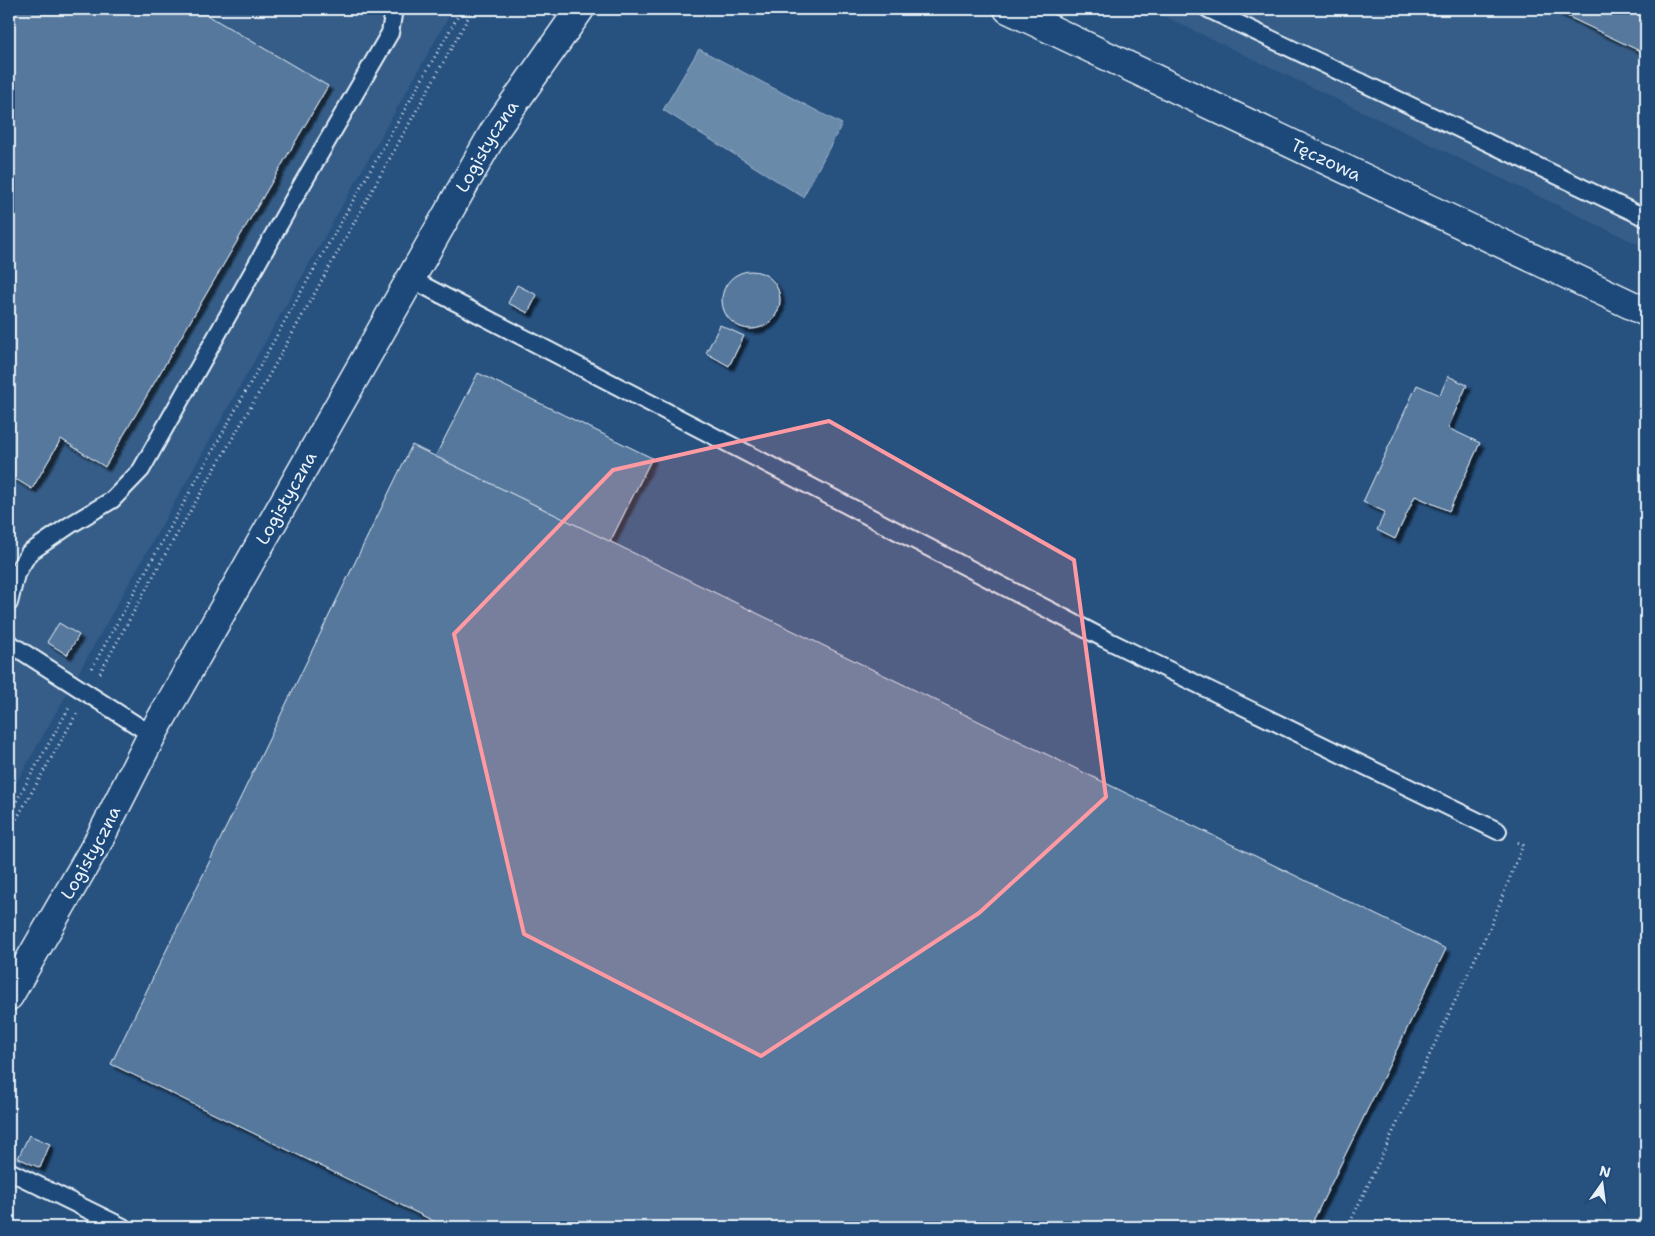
<svg xmlns="http://www.w3.org/2000/svg" width="1655" height="1236" font-family="'Shantell Sans',sans-serif">
	<defs>
		<filter id="shadow"><feDropShadow dx="4.5" dy="4.5" stdDeviation="1" flood-color="#0009"/></filter>
	</defs>
	<rect width="100%" height="100%" fill="#27517f"/>
	<filter id="ink" filterUnits="userSpaceOnUse"><feTurbulence type="fractalNoise" baseFrequency=".02" numOctaves="2"/><feDisplacementMap in="SourceGraphic" scale="10" xChannelSelector="R" yChannelSelector="G"/><feConvolveMatrix kernelMatrix="1 2 1 2 8 2 1 2 1" color-interpolation-filters="sRGB"/></filter>
	<g filter="url(#ink)">
		<g fill="#355d88">
			<polygon points="9,9 453,9 9,796"/>
			<polygon points="1149,9 1646,9 1646,248"/>
		</g>
		<polygon fill="#6b8aaa" stroke="#9db3c9" points="699,49 842,124 803,197 663,110"/>
		<g fill="#57789d" stroke="#e8f1f8" filter="url(#shadow)">
			<polygon points="9,9 197,9 328,86 105,467 61,439 32,489 9,475"/>
			<polygon points="1552,9 1646,9 1646,54"/>
			<circle cx="751" cy="300" r="29"/>
			<polygon points="517,285 537,295 528,313 508,303"/>
			<polygon points="720,325 744,336 729,366 706,353"/>
			<polygon points="478,373 652,458 610,542 435,457"/>
			<polygon points="1448,376 1467,385 1448,428 1480,443 1449,511 1415,496 1395,539 1377,530 1385,512 1363,502 1417,385 1440,395"/>
			<polygon points="412,445 1446,949 1310,1227 446,1227 111,1064"/>
			<polygon points="59,623 79,635 67,655 47,642"/>
			<polygon points="29,1135 50,1144 40,1168 18,1158"/>
		</g>
		<g fill="none" stroke-linecap="round" stroke-linejoin="round">
			<g stroke="#e8f1f8" stroke-width="20">
				<g id="service">
					<polyline points="1208,9 1646,218"/>
					<polyline points="411,279 1105,639 1498,831"/>
					<polyline points="9,603 16,574 29,553 70,525 112,500 141,470 293,200 390,33 394,9"/>
					<polyline points="9,643 152,735"/>
					<polyline points="9,1171 123,1227"/>
				</g>
			</g>
			<g stroke="#e8f1f8" stroke-width="31">
				<g id="minor">
					<path id="s1" d="M1008,9l638,303"/>
					<path id="s2" d="M9,996l90,-156 53,-105 343,-605 85,-121"/>
				</g>
			</g>
			<g stroke="#e8f1f8" stroke-width="3" stroke-dasharray="1 4" stroke-linecap="butt">
				<polyline points="92,668 296,301 462,9"/>
				<polyline points="100,673 166,553 267,379 473,9"/>
				<polyline points="9,814 69,708"/>
				<polyline points="9,832 77,713"/>
				<polyline points="1348,1227 1491,925 1523,845 1517,842"/>
			</g>
			<use href="#service" stroke="#1f4a7a" stroke-width="16"/>
			<use href="#minor" stroke="#1f4a7a" stroke-width="28"/>
		</g>
	</g>
	<path fill="#ff9aa2" fill-opacity="0.2" stroke="#ff9aa2" stroke-width="4" stroke-linejoin="round" d="M829,421l245,139 32,237 -127,116 -218,143 -237,-122 -70,-300 159,-164z"/>
	<g text-anchor="middle" dominant-baseline="central" stroke-width="5" stroke-linejoin="round" paint-order="stroke">
		<g font-size="18" fill="#e8f1f8" stroke="#1f4a7a">
			<text stroke="none"><textPath href="#s2" startOffset="975">Logistyczna</textPath></text>
			<text stroke="none"><textPath href="#s1" startOffset="352">Tęczowa</textPath></text>
			<text stroke="none"><textPath href="#s2" startOffset="570">Logistyczna</textPath></text>
			<text stroke="none"><textPath href="#s2" startOffset="165">Logistyczna</textPath></text>
		</g>
	</g>
	<rect width="1655" height="1236" fill="none" stroke="#1f4a7a" stroke-width="30"/>
	<rect x="15" y="15" width="1625" height="1206" fill="none" stroke="#e8f1f8" stroke-width="2" filter="url(#ink)"/>
	<g transform="translate(1602 1184) rotate(14)" stroke="#1f4a7a" stroke-width="4" paint-order="stroke">
	<path d="M0-4L9 19L0 12L-9 19Z" fill="#e8f1f8"/>
	<text y="-8" font-size="14" font-weight="bold" text-anchor="middle" fill="#e8f1f8">N</text>
	</g>
</svg>
